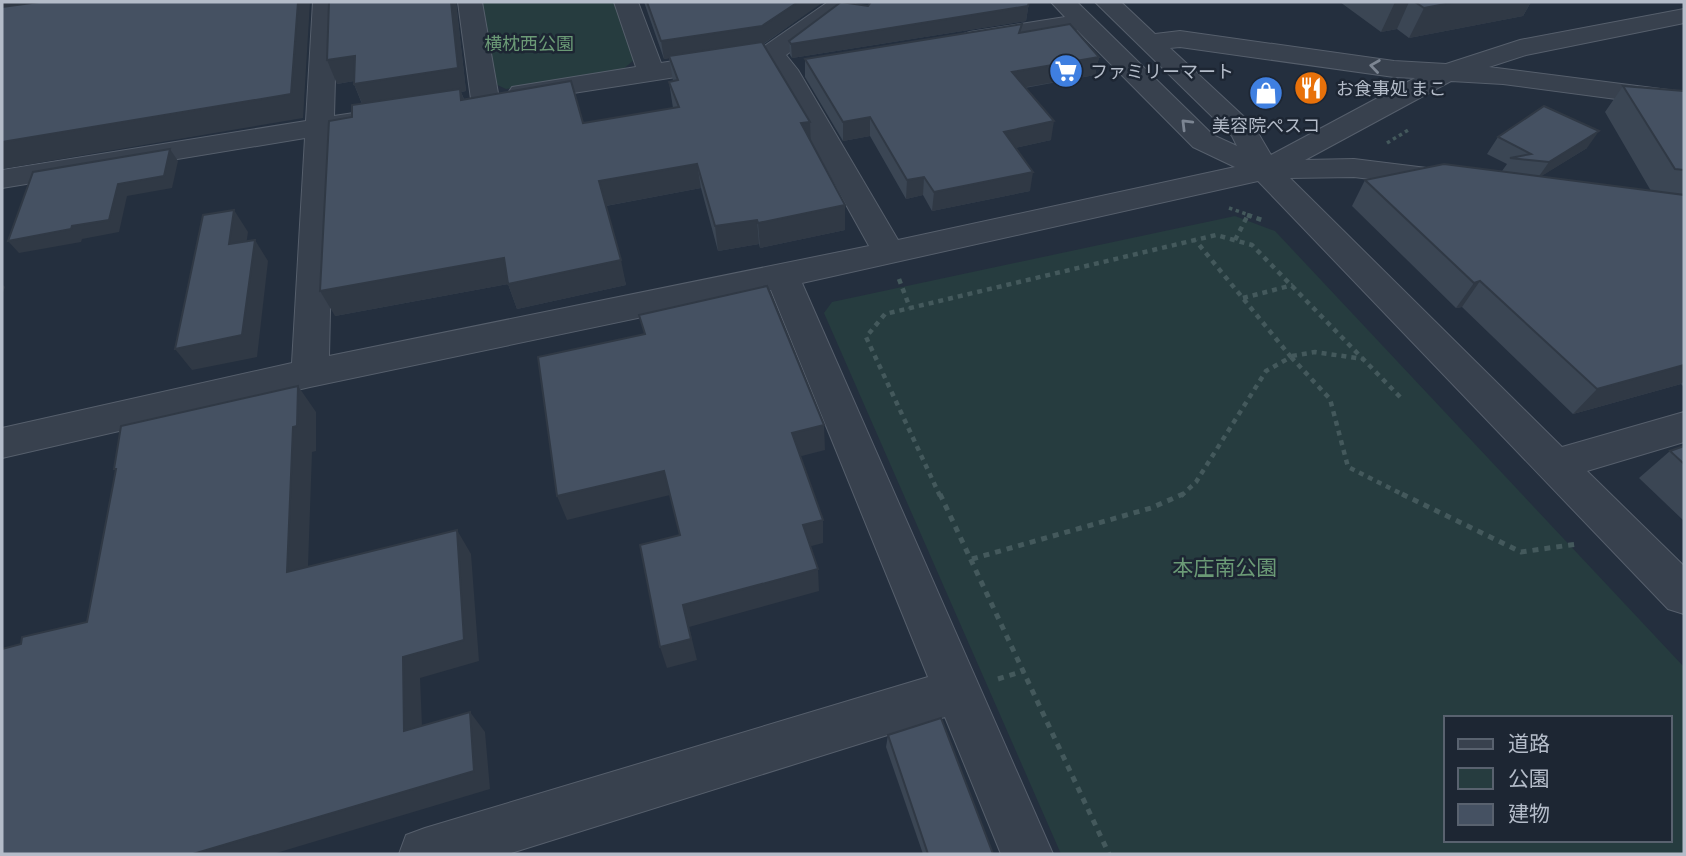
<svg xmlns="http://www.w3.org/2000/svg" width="1686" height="856" font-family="'Asap Condensed','Noto Sans JP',sans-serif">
	<rect width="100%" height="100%" fill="#242f3e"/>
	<g fill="#263c3f" fill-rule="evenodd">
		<polygon points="478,2 614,2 634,60 622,70 506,89 491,82"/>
		<path d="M1235,216l40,15 409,436v187h-623l-237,-541 8,-11zM1446,718h224v122h-224z"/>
	</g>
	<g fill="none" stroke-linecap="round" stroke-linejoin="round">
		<g stroke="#565f6c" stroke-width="2">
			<g id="minor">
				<path d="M313,2h24l-3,114 46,-7 10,2 4,6 -4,6 -56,10 -5,223 540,-110 -96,-173 -8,-10 -243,38 -10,-2 -4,-6 4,-6 124,-20 -22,-65h24l23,61 102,-16 65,-45h28l-3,5 -67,48 12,15 100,170 337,-73 -42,-20 -116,-117 -107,18 -9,-3 -4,-5 4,-5 9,-3 95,-15 -14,-15h26l136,133 24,11 -5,-10 -137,-134h26l34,32 25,-3 214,30 52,3 74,-24 164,-31v14l-158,32 -37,12 195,25v16l-181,-24 -52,-3 -146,79 49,-1 97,12 11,2 4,7 -4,7 -11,2 -97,-12 -64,1 272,269 122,-35v30l-97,29 97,95v48l-16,-5 -410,-428 -456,102 251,571h-52l-56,-137 -437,137h-109l7,-19 19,-7 503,-151 -157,-387 -461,97 -308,71v-30l290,-65 13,-225 -303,50v-18l304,-49zM1180,47l214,30 21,1 -144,77 -17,-29 -84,-78z"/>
				<polygon points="458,2 482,2 499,99 495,105 485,107 475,105 471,99"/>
			</g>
		</g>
		<g stroke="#44595c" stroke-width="3.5" stroke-dasharray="3.5 3.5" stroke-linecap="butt">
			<polyline points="1387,143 1410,129"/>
			<polyline points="1229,208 1252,216"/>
		</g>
		<g stroke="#44595c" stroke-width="4.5" stroke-dasharray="5 5" stroke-linecap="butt">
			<polyline points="1247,215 1265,221"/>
			<polyline points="1235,240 1248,215"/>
			<polyline points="899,279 910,308"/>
			<polyline points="1243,298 1293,285"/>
			<polyline points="1292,356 1315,352 1363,359"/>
			<polyline points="1291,357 1330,399 1348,467 1406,496"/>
			<polyline points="940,496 866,337 885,314 1216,235 1252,245 1403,400"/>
			<polyline points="1181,496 1196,482 1266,371 1291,357 1196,241"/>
		</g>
		<g stroke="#44595c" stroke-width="5" stroke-dasharray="6 6" stroke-linecap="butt">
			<polyline points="940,494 1109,854"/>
			<polyline points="1402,494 1521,552 1577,544"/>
			<polyline points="972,559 1151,508 1183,494"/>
			<polyline points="998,679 1024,671"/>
		</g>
		<use href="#minor" fill="#38414e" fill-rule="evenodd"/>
	</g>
	<g fill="#3b4654">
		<polygon points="329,2 456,2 466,91 461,92 464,99 583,123 673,108 669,82 673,81 669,58 664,59 644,2 822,2 764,44 811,141 845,230 760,248 759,244 718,251 701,188 606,206 626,285 517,309 508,284 335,316 352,117 362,104 354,84 354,81 337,84"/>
		<polygon points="1029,2 1026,21 792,58 790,55 789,41 868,6"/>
		<polygon points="1340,2 1531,2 1523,16 1409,38 1397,29 1381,32"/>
		<polygon points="1020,32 1099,57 1095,75 1025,88 1051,140 1015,148 1030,191 932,211 923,195 906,199 870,136 843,141 805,77 805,59"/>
		<polygon points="1623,86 1684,91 1684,387 1681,384 1573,414 1462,307 1456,308 1352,206 1365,180 1502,171 1507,164 1487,154 1498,137 1587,148 1541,176 1651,191 1605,112"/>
		<polygon points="1684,446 1684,521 1639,478 1670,451"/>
		<polygon points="888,735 993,854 923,854 886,747"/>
	</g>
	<g fill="#303945">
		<polygon points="2,2 79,2 2,13"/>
		<polygon points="298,2 310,2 303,118 2,169 2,142"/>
		<polygon points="451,2 456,2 466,91 461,92 469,113 364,108 354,84"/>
		<polygon points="798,2 822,2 822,3 763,44 664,59 661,41"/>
		<polygon points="1029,2 1026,21 792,58 791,44"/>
		<polygon points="1395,2 1409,2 1397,29 1381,32"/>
		<polygon points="1456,2 1531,2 1523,16 1409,38 1424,8"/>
		<polygon points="355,56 365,79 337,84 327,60"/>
		<polygon points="1099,57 1095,75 1009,90 1012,72"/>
		<polygon points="870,117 870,136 843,141 843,122"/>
		<polygon points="1054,121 1051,140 1001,151 1004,132"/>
		<polygon points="810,122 811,146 801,123"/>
		<polygon points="1599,131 1587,148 1537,179 1549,162"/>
		<polygon points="170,149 178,161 172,188 127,196 119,232 82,239 81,242 19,253 8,241 72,226 118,184"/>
		<polygon points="697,164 701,188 605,206 599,181"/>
		<polygon points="1033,172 1030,191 932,211 934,192"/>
		<polygon points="924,177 923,195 906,199 907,180"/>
		<polygon points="845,205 845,230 760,248 758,223"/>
		<polygon points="234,210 248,232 243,266 229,244"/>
		<polygon points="757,220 759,244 718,251 715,226"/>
		<polygon points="255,240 268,261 257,357 192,370 175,349"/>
		<polygon points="504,258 621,260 626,285 517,309 508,284 335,316 320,291"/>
		<polygon points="1480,281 1462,307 1456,308 1474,283"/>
		<polygon points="2,284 5,287 2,295"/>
		<polygon points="1684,365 1684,381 1681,384 1573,414 1597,389"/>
		<polygon points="298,386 316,412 316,451 312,452 307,595 287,572 293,427"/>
		<polygon points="824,425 825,450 794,458 792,433"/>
		<polygon points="664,471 670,495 567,520 557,496"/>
		<polygon points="823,520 823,543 804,548 803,525"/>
		<polygon points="457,530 471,554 479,661 420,678 423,750 404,731 403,657"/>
		<polygon points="818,569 819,591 689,627 697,660 667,668 660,647 683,605"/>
		<polygon points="470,712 485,732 490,789 273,854 193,854"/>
	</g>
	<g fill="#455162" stroke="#303945" stroke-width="2">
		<polygon points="39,2 298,2 291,94 2,142 2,7"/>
		<polygon points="329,2 451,2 458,68 354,84 355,56 327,60"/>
		<polygon points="647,2 798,2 762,26 661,41"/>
		<polygon points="841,2 868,6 871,2 1029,2 1028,6 791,44 789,41"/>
		<polygon points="1415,2 1456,2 1424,8"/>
		<polygon points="1022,24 1019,33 1070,24 1099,57 1012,72 1054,121 1004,132 1033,172 934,192 924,177 907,180 870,117 843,122 805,59"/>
		<polygon points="762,42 810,122 801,123 845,205 758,223 757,220 715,226 697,164 599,181 621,260 508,284 504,258 320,291 329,121 352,117 352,105 460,89 461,100 571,81 583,123 679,107 669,82 678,80 669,56"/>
		<polygon points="1623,86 1684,91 1684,170 1675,169"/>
		<polygon points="1544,106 1599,131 1549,162 1510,158 1531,154 1498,137"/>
		<polygon points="170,149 164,176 118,184 109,220 72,226 71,229 8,241 33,172"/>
		<polygon points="1444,164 1684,195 1684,365 1597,389 1480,281 1474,283 1365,180"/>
		<polygon points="234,210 229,244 255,240 242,335 175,349 203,215"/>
		<polygon points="767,286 824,425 792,433 823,520 803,525 818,569 683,605 691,639 660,647 640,545 680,535 664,471 557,496 538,357 645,334 639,315"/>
		<polygon points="298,386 297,426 293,427 287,572 457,530 464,640 403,657 404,731 470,712 474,771 193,854 2,854 2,649 21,644 22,637 87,622 116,469 114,469 121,426"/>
		<polygon points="1684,446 1684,464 1670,451"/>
		<polygon points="941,718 993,854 928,854 888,735"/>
	</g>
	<defs><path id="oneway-chevron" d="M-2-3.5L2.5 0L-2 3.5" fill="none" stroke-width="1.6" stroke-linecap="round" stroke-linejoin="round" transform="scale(1.75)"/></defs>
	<g stroke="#7c8592">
		<use href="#oneway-chevron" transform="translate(1375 66) rotate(-172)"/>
		<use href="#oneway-chevron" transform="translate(1186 124) rotate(-135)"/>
	</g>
	<defs>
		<g id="supermarket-disc" transform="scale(1.75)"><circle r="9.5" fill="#3f7fe0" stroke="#1d2633"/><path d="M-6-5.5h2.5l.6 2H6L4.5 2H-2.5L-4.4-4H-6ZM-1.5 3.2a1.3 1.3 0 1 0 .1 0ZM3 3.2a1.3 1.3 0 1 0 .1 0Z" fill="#fff"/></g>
		<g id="restaurant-disc" transform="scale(1.75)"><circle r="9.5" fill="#e8710a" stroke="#1d2633"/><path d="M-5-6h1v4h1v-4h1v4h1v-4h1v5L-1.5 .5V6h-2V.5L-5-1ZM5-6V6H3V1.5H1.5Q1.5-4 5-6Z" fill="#fff"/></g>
		<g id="shop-disc" transform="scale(1.75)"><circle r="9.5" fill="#3f7fe0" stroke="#1d2633"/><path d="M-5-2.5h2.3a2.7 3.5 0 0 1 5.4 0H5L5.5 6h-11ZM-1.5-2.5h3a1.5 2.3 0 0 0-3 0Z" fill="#fff"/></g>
	</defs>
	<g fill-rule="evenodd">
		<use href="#supermarket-disc" x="1066" y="71"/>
		<use href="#restaurant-disc" x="1311" y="88"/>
		<use href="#shop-disc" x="1266" y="93"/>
	</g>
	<g text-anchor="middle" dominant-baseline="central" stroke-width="5" stroke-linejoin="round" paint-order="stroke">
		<g font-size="18" fill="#6b9a76" stroke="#1d2633">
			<text x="529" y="43">横枕西公園</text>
		</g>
		<g font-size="18" fill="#b4bcc9" stroke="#1d2633" text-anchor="start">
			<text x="1090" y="71">ファミリーマート</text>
			<text x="1336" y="88">お食事処 まこ</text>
			<text x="1266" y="125" text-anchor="middle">美容院ぺスコ</text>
		</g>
		<g font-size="21" fill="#6b9a76" stroke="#1d2633">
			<text x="1225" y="567">本庄南公園</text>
		</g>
	</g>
	<rect width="1686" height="856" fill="none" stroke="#b4bcc9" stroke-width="7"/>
	<rect x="1444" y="716" width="228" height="126" fill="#1d2633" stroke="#59626f" stroke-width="2"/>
	<rect x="1458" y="739" width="35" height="10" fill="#38414e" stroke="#59626f" stroke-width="2"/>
	<text x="1508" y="751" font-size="21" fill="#b4bcc9">道路</text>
	<rect x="1458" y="768" width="35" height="21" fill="#263c3f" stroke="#59626f" stroke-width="2"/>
	<text x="1508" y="786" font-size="21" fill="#b4bcc9">公園</text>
	<rect x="1458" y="804" width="35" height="21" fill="#455162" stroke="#59626f" stroke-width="2"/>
	<text x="1508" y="821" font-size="21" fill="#b4bcc9">建物</text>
</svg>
